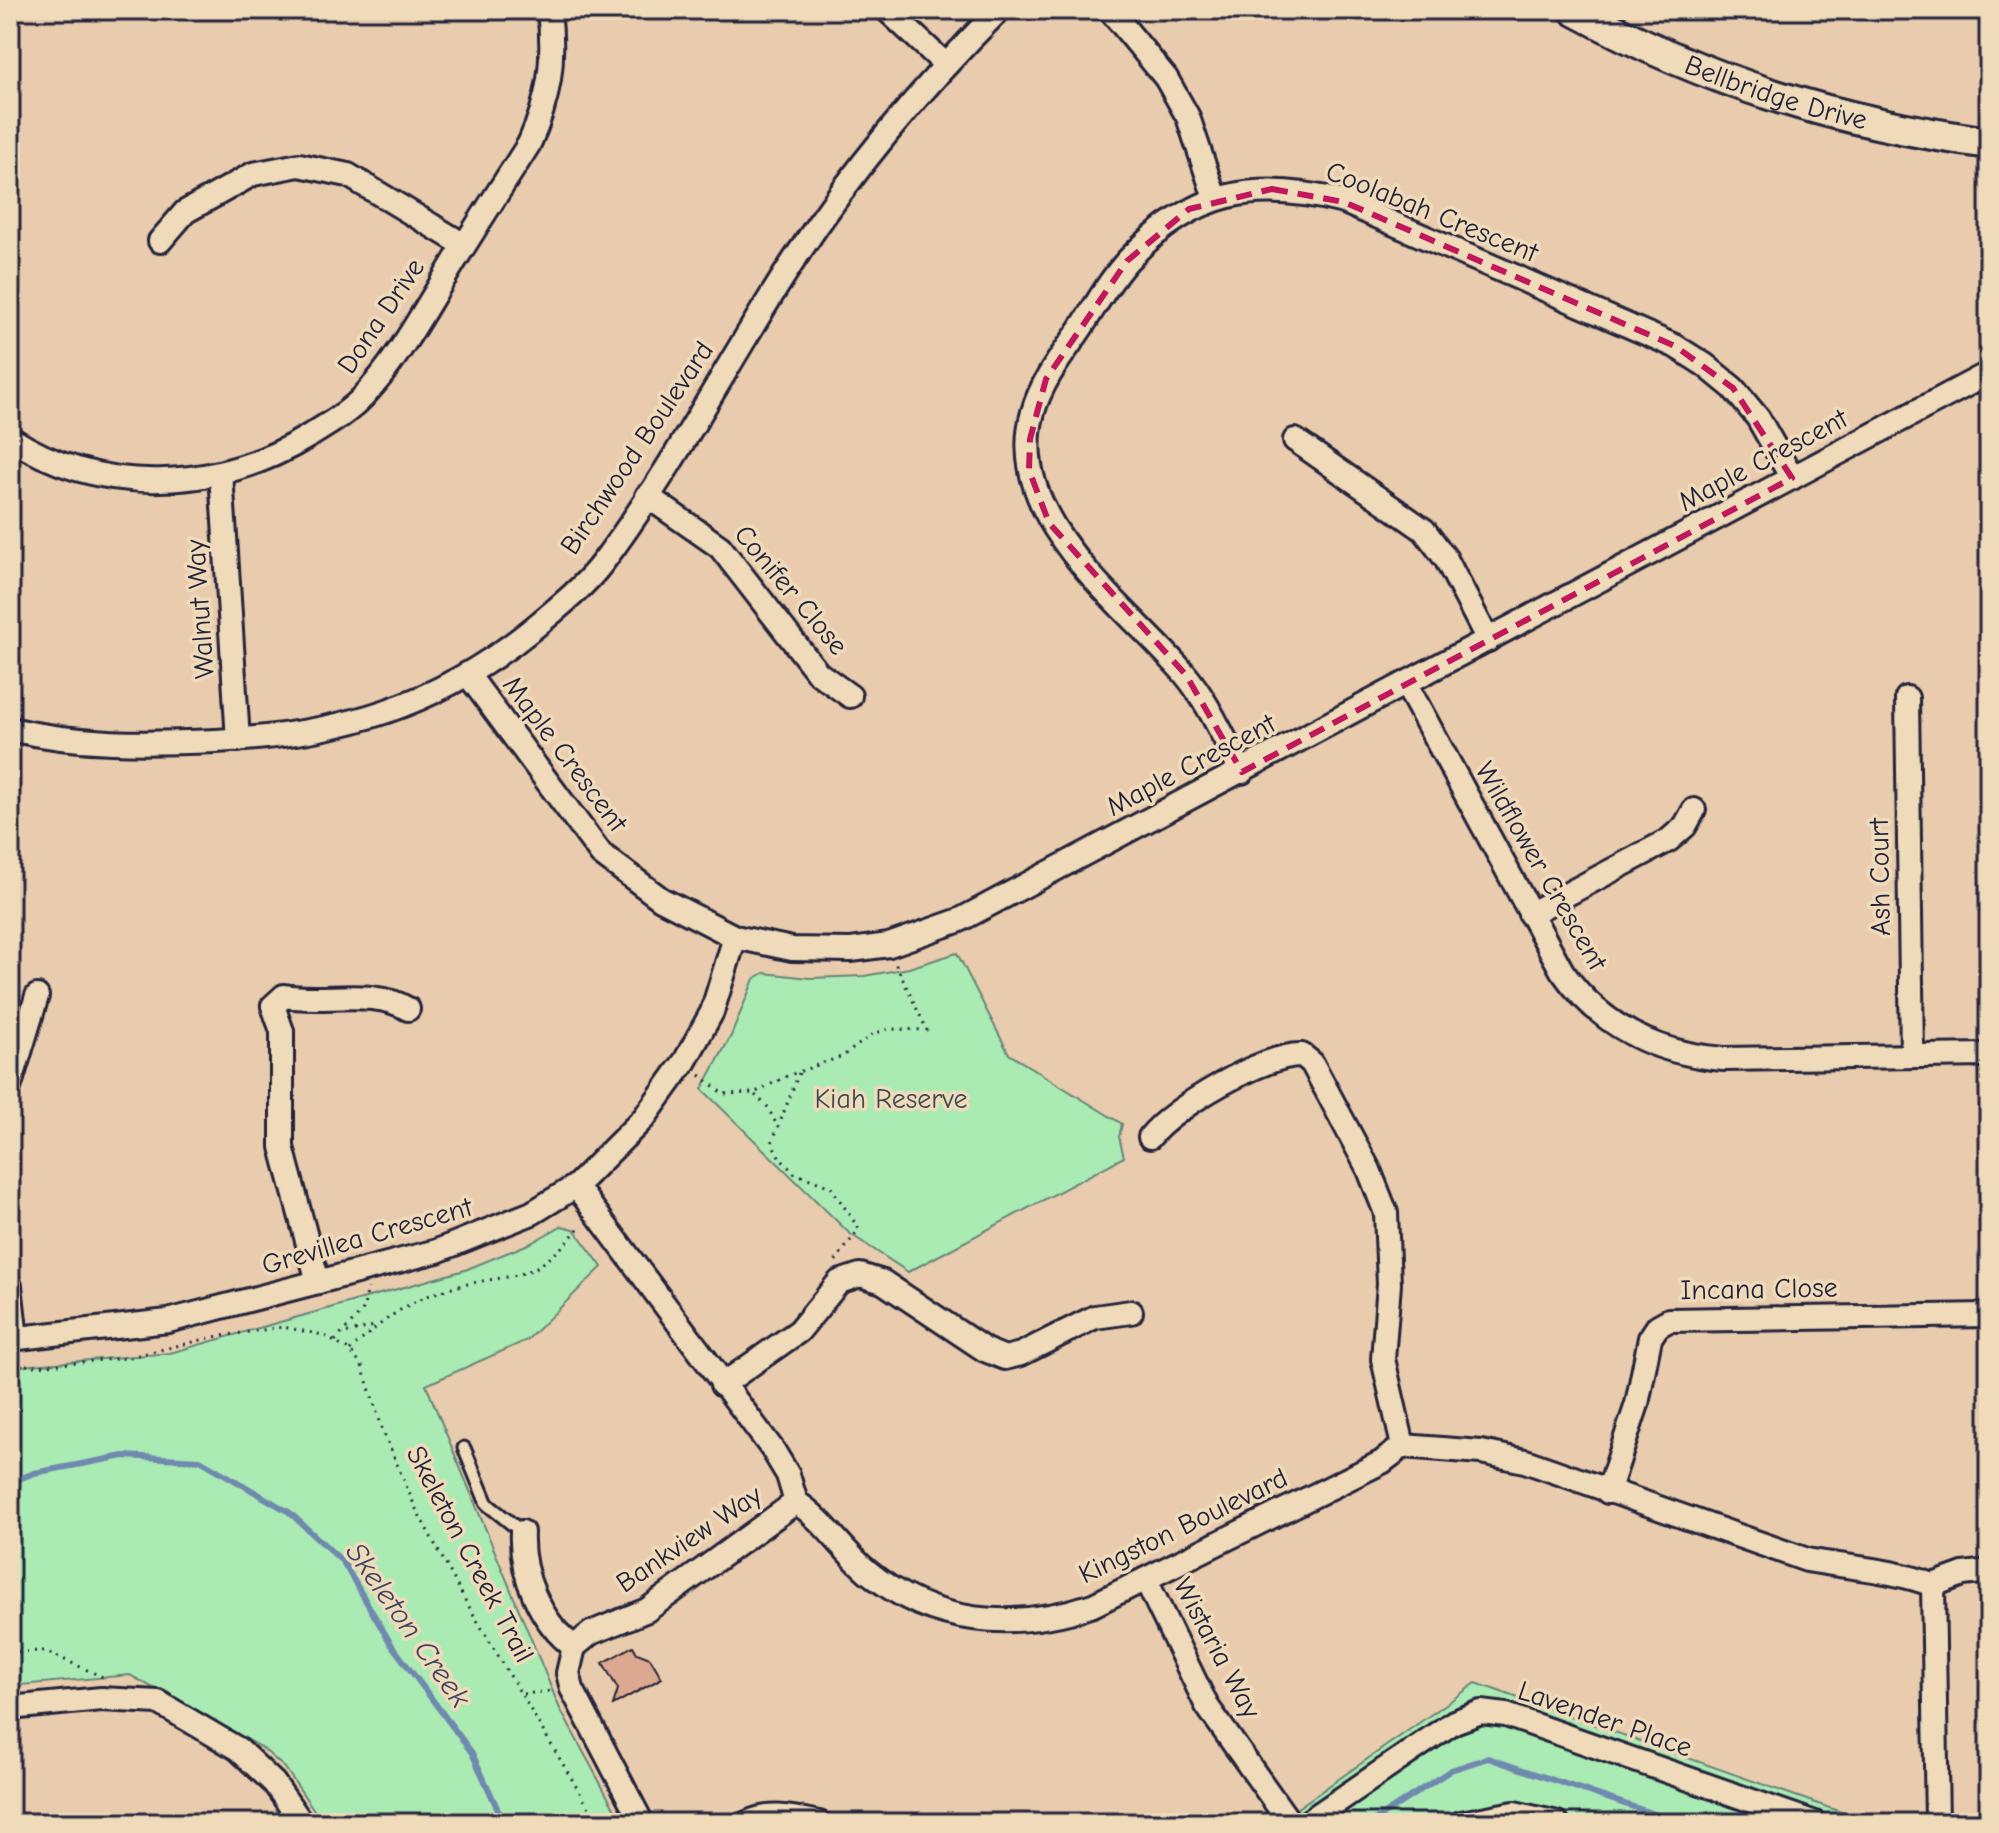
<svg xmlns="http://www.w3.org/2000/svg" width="1999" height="1833" font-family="'Comic Neue',sans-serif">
	<rect width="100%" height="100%" fill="#e9ccad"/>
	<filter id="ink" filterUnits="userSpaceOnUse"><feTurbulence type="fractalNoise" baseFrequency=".0125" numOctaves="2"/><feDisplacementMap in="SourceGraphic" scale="16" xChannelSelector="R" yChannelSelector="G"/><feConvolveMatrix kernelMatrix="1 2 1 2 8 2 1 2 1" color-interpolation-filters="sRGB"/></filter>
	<g filter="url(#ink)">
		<g fill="#aaebb4" stroke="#668678" stroke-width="2">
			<polygon points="957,953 1009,1054 1122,1124 1119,1137 1124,1157 908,1272 849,1233 702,1089 731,1036 754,979 764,973 810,978 864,976 909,968"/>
			<polygon points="561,1226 574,1229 602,1267 527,1340 426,1385 560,1709 622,1823 323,1823 285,1768 261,1747 130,1675 10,1686 10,1367 170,1353 465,1270 531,1243"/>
			<polygon points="1476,1683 1872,1823 1276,1823"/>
		</g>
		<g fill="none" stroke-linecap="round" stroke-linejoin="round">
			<g stroke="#6f89af" stroke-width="6">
				<polyline points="10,1483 34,1473 124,1456 200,1460 289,1512 343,1562 391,1644 472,1753 504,1823"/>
				<polyline points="1370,1823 1451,1770 1488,1758 1681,1823"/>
			</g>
		</g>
		<polygon fill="#dca990" stroke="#22223b" stroke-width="2" points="633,1646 637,1653 650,1658 662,1678 613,1705 618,1689 603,1663"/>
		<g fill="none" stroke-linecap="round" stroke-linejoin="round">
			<g stroke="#22223b" stroke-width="17">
				<polyline id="lane" points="464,1448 487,1504 522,1532"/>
			</g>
			<g stroke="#22223b" stroke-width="28">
				<g id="street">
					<polyline points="887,10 945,64"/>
					<polyline points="1110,10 1166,78 1188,117 1215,198"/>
					<polyline points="160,241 185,212 253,174 299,165 348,175 464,245"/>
					<path d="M10,438c91,59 208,54 299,-2 18,-11 39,-23 54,-39 33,-35 56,-78 82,-120 27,-45 56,-89 84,-133 21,-46 26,-84 20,-134"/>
					<polyline points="1295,440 1424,530 1446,559 1488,640"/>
					<polyline points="221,474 238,740"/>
					<polyline points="647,496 720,547 818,673 850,696"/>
					<polyline points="469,676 601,854 661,899 735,937 792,949 851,950 889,945 960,920 1989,373"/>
					<path d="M1407,686l155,285c39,56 96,83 162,88l265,-4"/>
					<polyline points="1907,698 1912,1056"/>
					<path d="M10,729c69,16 135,15 206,12 124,-6 223,-35 320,-115 23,-19 49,-40 67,-64 72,-96 127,-205 193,-305 59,-90 127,-171 203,-247"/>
					<path d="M1242,772c-18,-33 -34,-71 -58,-99 -61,-71 -181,-155 -151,-261 8,-29 27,-54 44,-78 17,-25 32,-54 52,-75 65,-68 125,-80 215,-57l331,144 30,19 28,23 25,30 34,60"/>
					<polyline points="1530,914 1669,840 1685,826 1694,810"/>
					<polyline points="10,1085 37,996"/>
					<path d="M1150,1137c22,-29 116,-84 152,-82l10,8 57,107 17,43 3,71 -6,75 20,87"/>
					<path d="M576,1186l197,264 15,25 8,27c29,19 45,47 71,69 66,55 148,60 226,34l289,-143 21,-16 78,6 44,9 282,99c43,8 85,9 126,25l30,-11 26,-3"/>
					<path d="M318,1282l-36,-135v-116l-9,-25 11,-10c39,7 90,-8 124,13"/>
					<polyline points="10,1286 16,1338"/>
					<polyline points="10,1339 168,1321 437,1251 532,1213 576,1186 644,1118 685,1061 712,1012 735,937"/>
					<polyline points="722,1385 799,1331 839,1282 860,1275 883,1282 985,1350 1005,1358 1021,1354 1095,1317 1131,1312"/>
					<polyline points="1608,1492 1637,1404 1650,1338 1658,1326 1669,1320 1989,1315"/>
					<path d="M522,1532c-2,42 18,90 52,115l-6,26 4,16 70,134"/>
					<polyline points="1146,1580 1207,1706 1290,1823"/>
					<polyline points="1933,1585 1937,1823"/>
					<polyline points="574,1647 591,1633 647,1610 796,1502"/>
					<polyline points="10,1708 101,1699 158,1702 238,1749 274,1783 302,1823"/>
					<path d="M747,1823c23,-12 47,-5 72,0"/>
					<polyline points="1306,1823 1454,1722 1481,1712 1506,1715 1815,1823"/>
					<polyline points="1461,1823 1514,1813 1557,1823"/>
				</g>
			</g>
			<g stroke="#22223b" stroke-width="36">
				<g id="secondary">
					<path id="s1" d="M1575,10c134,73 263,112 414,133"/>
				</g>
			</g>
			<g stroke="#22223b" stroke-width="3" stroke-dasharray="2 6" stroke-linecap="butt">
				<polyline points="799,1073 772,1143 780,1158 794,1173 831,1187 859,1229 834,1263"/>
				<polyline points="700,1075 723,1094 754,1093 787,1076 843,1056 873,1034 889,1029 927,1030 895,963"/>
				<polyline points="755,1095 767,1106 778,1127"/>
				<polyline points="347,1333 374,1326"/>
				<polyline points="335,1341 363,1310 368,1288"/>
				<path d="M350,1351c28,-27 55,-49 92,-60 71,-23 86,1 139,-66"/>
				<polyline points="10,1364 37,1366 126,1358 214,1337 283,1327 323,1335 350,1351 362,1366 383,1431 416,1509 465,1600 598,1823"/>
				<polyline points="10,1652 45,1651 105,1678"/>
				<polyline points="523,1694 551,1691"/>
				<polyline points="321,1813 328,1823"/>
			</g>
			<use href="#lane" stroke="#efdbb9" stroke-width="11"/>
			<use href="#street" stroke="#efdbb9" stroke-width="22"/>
			<use href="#secondary" stroke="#efdbb9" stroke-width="30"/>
		</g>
	</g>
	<path fill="none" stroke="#c2185b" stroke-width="6" stroke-dasharray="16 10" stroke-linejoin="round" d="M1272,189l72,13 331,144 58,42 59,90 -550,294 -56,-97 -137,-152 -20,-53 1,-31 16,-60 81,-118 62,-52z"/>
	<g text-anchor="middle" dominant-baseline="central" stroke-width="7" stroke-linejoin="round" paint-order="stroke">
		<g font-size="28" fill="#22223b" stroke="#efdbb9">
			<text stroke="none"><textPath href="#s1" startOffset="218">Bellbridge Drive</textPath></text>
			<text transform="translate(1432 212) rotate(22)">Coolabah Crescent</text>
			<text transform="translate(381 316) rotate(-56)">Dona Drive</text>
			<text transform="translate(637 448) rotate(-56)">Birchwood Boulevard</text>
			<text transform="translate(1763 460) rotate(-28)">Maple Crescent</text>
			<text transform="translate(791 590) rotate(50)">Conifer Close</text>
			<text transform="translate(200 609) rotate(-94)">Walnut Way</text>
			<text transform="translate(565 754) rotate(53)">Maple Crescent</text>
			<text transform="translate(1191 765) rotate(-28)">Maple Crescent</text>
			<text transform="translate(1541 866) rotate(60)">Wildflower Crescent</text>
			<text transform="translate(1880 877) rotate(-91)">Ash Court</text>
			<text transform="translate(367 1236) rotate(-16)">Grevillea Crescent</text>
			<text transform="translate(1759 1289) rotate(-1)">Incana Close</text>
			<text transform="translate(1183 1526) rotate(-26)">Kingston Boulevard</text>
			<text transform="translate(689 1539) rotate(-34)">Bankview Way</text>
			<text transform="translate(470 1554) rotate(62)">Skeleton Creek Trail</text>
			<text transform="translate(1217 1648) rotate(62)">Wistaria Way</text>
			<text transform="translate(1605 1719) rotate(19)">Lavender Place</text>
		</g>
		<g font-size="28" fill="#3d4a53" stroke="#efdbb9">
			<text x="891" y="1099">Kiah Reserve</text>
		</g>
		<g font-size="30" font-style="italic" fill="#3c4462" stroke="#efdbb9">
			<text transform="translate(408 1625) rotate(55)">Skeleton Creek</text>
		</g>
	</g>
	<rect width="1999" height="1833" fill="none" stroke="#efdbb9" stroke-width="40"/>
	<rect x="20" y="20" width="1959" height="1793" fill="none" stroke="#22223b" stroke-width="3" filter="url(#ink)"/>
</svg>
